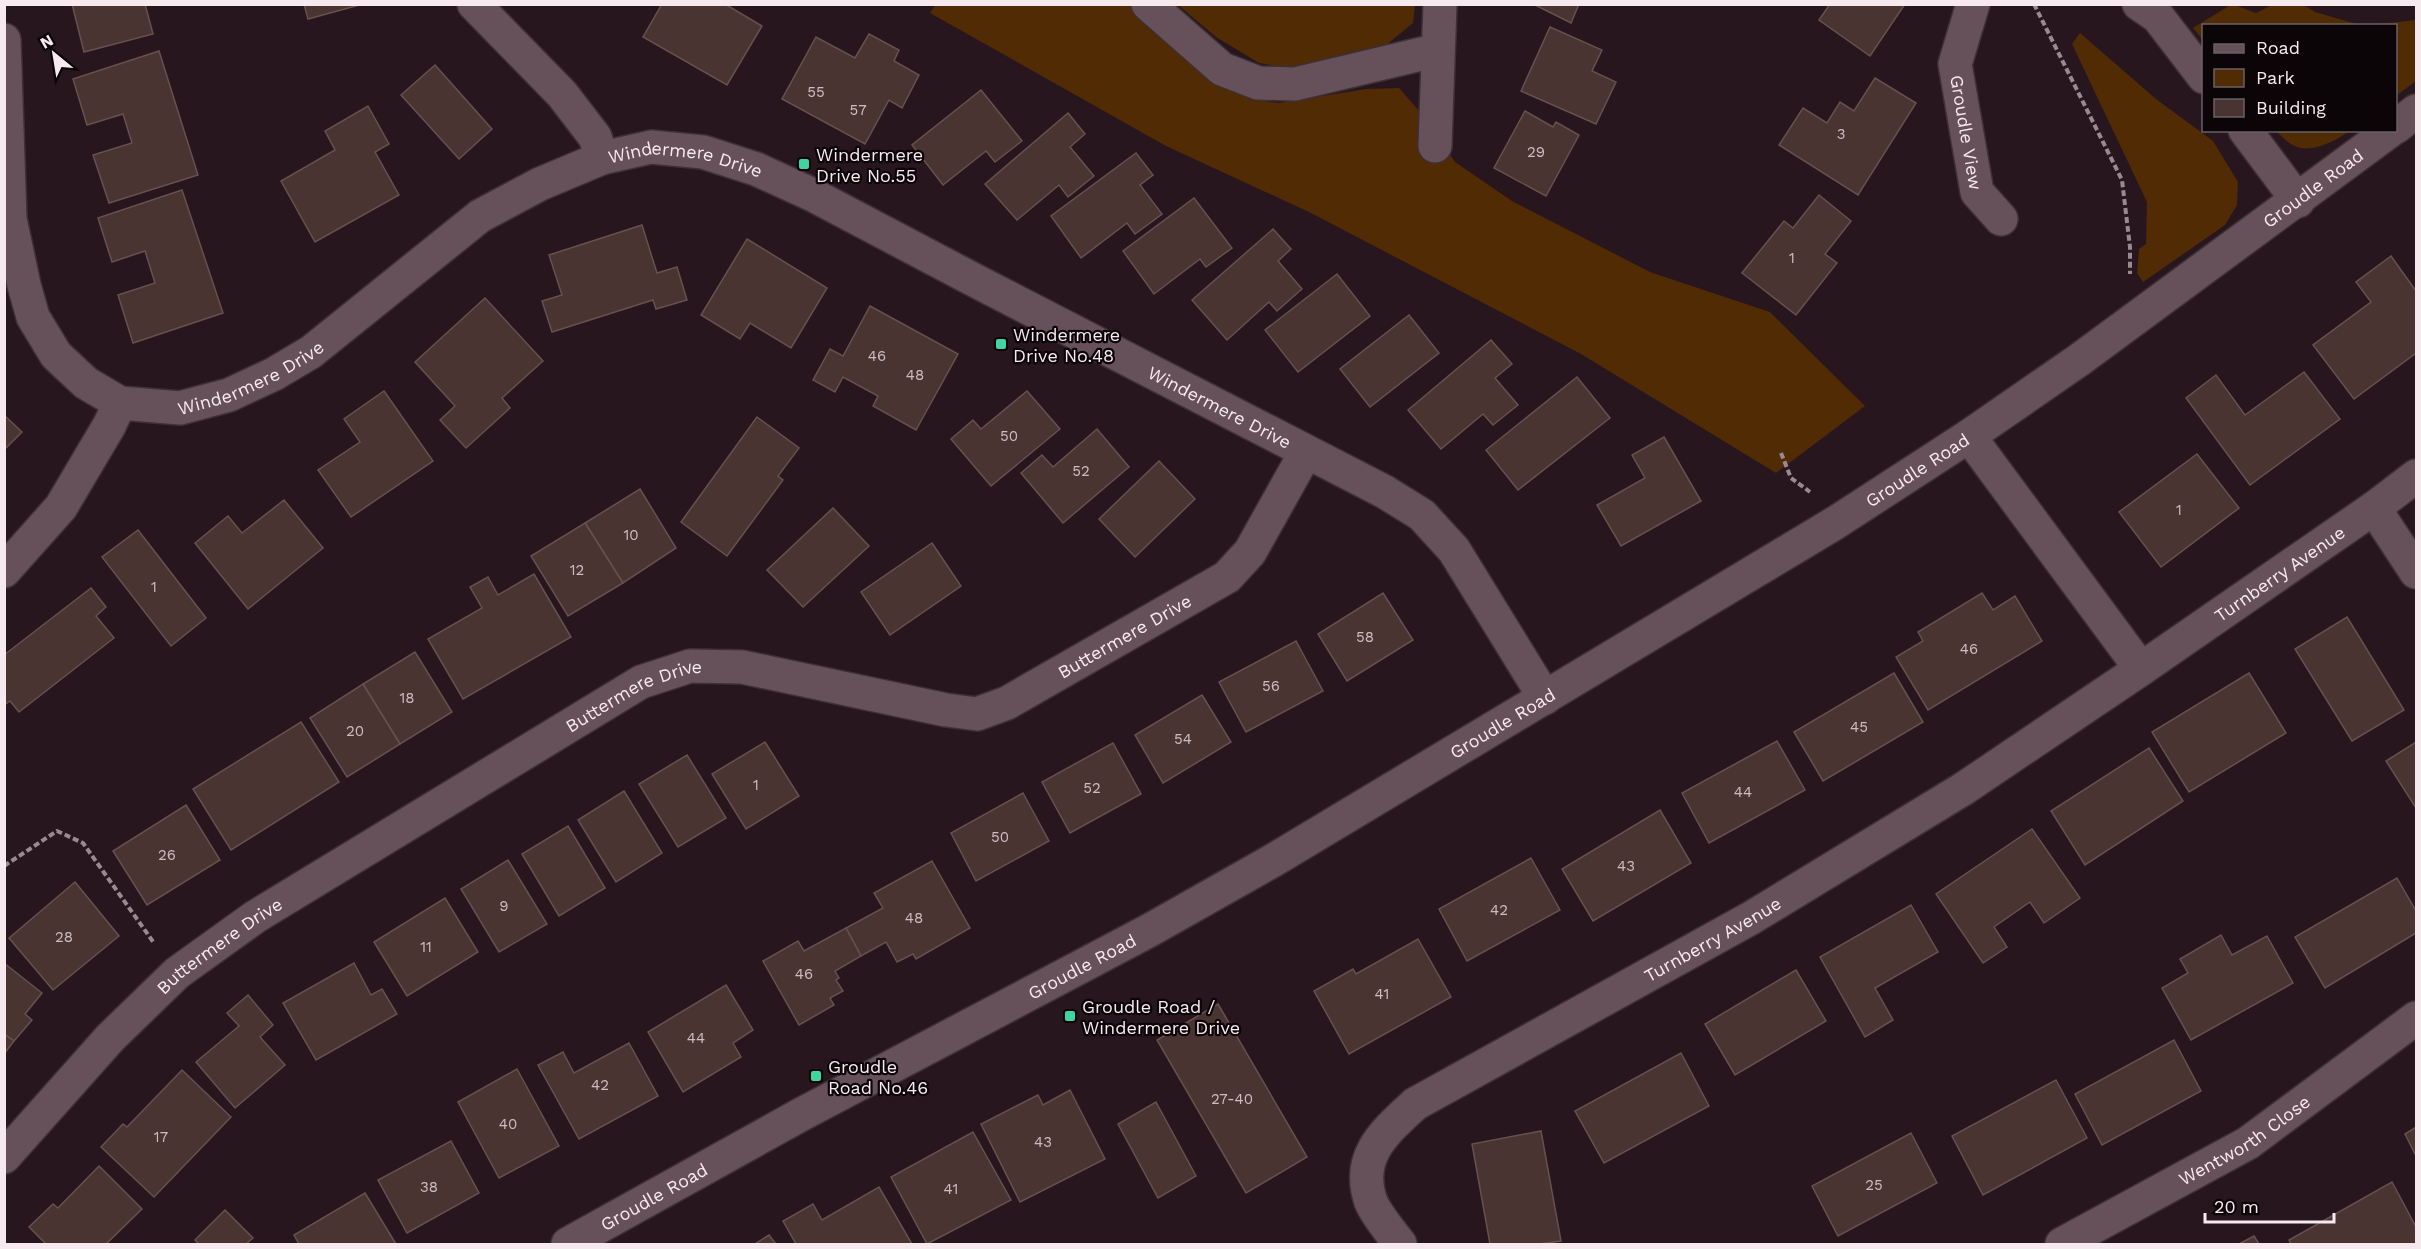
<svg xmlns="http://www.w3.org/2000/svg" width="2421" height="1249" font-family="'Work Sans',sans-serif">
	<rect width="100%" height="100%" fill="#27161e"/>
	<g fill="#502b03">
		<polygon points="936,4 1132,5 1161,27 1211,73 1250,99 1279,103 1366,89 1399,88 1427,120 1455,162 1512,201 1650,272 1770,312 1865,406 1776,473 1581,354 1309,212 1166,146 930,13"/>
		<polygon points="2232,4 2256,13 2272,5 2304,5 2315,12 2360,25 2204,26 2203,40 2193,28"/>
		<polygon points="1178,5 1415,5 1413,23 1385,46 1287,68 1259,63 1216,37"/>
		<polygon points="2416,20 2416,81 2396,96 2396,26 2372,25"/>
		<polygon points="2080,33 2156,99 2213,141 2238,182 2237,205 2225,225 2143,282 2137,273 2139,249 2146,244 2147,202 2072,44"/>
		<path d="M2276,131h74c-15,10 -41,25 -59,13 -6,-3 -10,-9 -15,-13z"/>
	</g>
	<g fill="#493431" stroke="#67514e" stroke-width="1.5">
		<polygon points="72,4 145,4 153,34 84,52"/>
		<polygon points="304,4 363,4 308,19"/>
		<polygon points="662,4 725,4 762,26 727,85 643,37"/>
		<polygon points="1533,4 1579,4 1571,23"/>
		<polygon points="1830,4 1905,4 1870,56 1819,20"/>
		<polygon points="1550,27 1602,50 1592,71 1616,82 1596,124 1521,91"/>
		<polygon points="869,34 899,50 894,61 919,75 902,108 889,100 865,144 782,99 816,37 855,58"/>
		<polygon points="159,51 198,175 109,203 93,155 132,143 123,114 87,125 73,79"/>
		<polygon points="435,65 492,129 459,159 401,95"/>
		<polygon points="1875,78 1916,103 1858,195 1779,145 1803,108 1827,123 1840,102 1854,111"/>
		<polygon points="981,90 1022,141 995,162 986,151 943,185 912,145"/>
		<polygon points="368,106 389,144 375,152 399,195 315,242 281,181 335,150 325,131"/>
		<polygon points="1525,111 1553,127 1556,122 1579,135 1546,196 1494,168"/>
		<polygon points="1068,113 1085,134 1070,147 1094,176 1068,197 1059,185 1017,220 985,184"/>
		<polygon points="1136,153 1153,175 1140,185 1162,214 1135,234 1127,223 1081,258 1051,216"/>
		<polygon points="182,190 223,313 133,343 118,295 155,283 145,251 112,262 98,218"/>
		<polygon points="1819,195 1851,221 1825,254 1837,263 1796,315 1742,273 1784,221 1793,228"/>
		<polygon points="1194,198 1232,248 1206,267 1200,259 1154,294 1123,251"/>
		<polygon points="642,225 657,273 677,267 687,300 656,309 653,300 552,332 542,301 562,295 549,255"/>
		<polygon points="1273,229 1291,249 1278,261 1302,289 1277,311 1269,302 1227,340 1192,300"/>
		<polygon points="747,239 827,288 791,348 750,323 740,339 701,315"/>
		<polygon points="2391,256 2416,291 2416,353 2354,399 2313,345 2371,302 2356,282"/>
		<polygon points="1337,274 1370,316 1298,372 1265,330"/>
		<polygon points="485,298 543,361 502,398 510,408 466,448 440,420 455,406 415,362"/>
		<polygon points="870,306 958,354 916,430 873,406 878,396 843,377 835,392 813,380 830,349 843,356"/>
		<polygon points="1409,315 1439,353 1370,407 1340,369"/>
		<polygon points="1491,340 1512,364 1495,378 1518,405 1493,425 1483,414 1441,449 1408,410"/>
		<polygon points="2304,372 2340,419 2250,485 2186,398 2216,375 2245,415"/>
		<polygon points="1577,377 1610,418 1518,490 1486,450"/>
		<polygon points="384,391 433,461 351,517 318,470 360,442 344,419"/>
		<polygon points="1027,391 1060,429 991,486 951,439 973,420 981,429"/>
		<polygon points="4,415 22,432 4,450"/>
		<polygon points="757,417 799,448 778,476 783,480 727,556 681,522"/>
		<polygon points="1097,429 1129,467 1063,523 1021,473 1042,455 1053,467"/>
		<polygon points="1664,437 1701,501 1621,546 1597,505 1645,478 1632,455"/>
		<polygon points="2197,454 2239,508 2161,567 2119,512"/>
		<polygon points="1159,461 1195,499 1135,557 1099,519"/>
		<polygon points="640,489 676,548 623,583 585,523"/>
		<polygon points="284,500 323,548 248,609 195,543 228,516 242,533"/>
		<polygon points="833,508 869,546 803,607 767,570"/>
		<polygon points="585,523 623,583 568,616 531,556"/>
		<polygon points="138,530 206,618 171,646 102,557"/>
		<polygon points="932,543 961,586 890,635 861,592"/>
		<polygon points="534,574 571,637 463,699 428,639 482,608 470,587 488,577 498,595"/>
		<polygon points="91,588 106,607 96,616 114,638 19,712 10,701 4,705 4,655"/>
		<polygon points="1383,593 1413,640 1347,681 1318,634"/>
		<polygon points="1982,593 1993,610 2015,596 2042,641 1928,710 1896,657 1923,641 1918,632"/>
		<polygon points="2347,617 2404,710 2352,741 2295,649"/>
		<polygon points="1296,641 1323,691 1246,732 1219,682"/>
		<polygon points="415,652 452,712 400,744 363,684"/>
		<polygon points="1894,673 1923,722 1823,781 1794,732"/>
		<polygon points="2249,673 2286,733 2189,792 2152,732"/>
		<polygon points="363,684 400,744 347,777 310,718"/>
		<polygon points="1202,695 1231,742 1163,783 1135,735"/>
		<polygon points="301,722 339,782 231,850 193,789"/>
		<polygon points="1777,741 1805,790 1709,843 1682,793"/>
		<polygon points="765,742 799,796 746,829 712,774"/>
		<polygon points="2416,742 2416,808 2386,761"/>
		<polygon points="1113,743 1141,794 1070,833 1042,782"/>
		<polygon points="2149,748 2183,801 2085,865 2051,811"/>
		<polygon points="687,755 726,818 678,847 639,784"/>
		<polygon points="624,791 662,853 616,882 578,820"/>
		<polygon points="1023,793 1049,841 976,881 951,833"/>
		<polygon points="186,805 220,860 147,905 113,851"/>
		<polygon points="1660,810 1691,863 1593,921 1562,869"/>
		<polygon points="568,826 605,888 559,916 522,854"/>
		<polygon points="2032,829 2080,898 2044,923 2030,902 1994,927 2007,947 1983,963 1936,894"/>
		<polygon points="1531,858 1560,910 1467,961 1439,909"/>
		<polygon points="508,860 547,924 499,952 461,889"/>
		<polygon points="932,861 970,928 916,959 913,954 897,962 886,942 861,956 846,928 883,908 874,893"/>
		<polygon points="2397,878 2416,911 2416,933 2325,988 2295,937"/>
		<polygon points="75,882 119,936 53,990 9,938"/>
		<polygon points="445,898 478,952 407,996 374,942"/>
		<polygon points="1911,905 1938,952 1875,988 1893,1020 1865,1037 1820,957"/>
		<polygon points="846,928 861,956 835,971 839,978 836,980 843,991 830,998 834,1005 799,1025 763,961 798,941 804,951"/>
		<polygon points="2221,935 2232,955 2267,936 2293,983 2191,1040 2162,988 2188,973 2180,959"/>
		<polygon points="1418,939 1451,997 1349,1054 1314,991 1353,969 1356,974"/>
		<polygon points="4,963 42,993 25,1014 32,1020 14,1041 4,1034"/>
		<polygon points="354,963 371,995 382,989 397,1014 316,1060 283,1003"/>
		<polygon points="1796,970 1826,1021 1735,1075 1705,1024"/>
		<polygon points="726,985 753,1030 733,1043 741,1057 683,1092 648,1032"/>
		<polygon points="248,995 273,1025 260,1037 285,1065 235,1108 196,1062 239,1026 227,1013"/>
		<polygon points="1218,1004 1307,1157 1246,1193 1157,1040"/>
		<polygon points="4,1034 14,1041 4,1054"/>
		<polygon points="2174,1040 2201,1091 2102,1145 2075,1094"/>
		<polygon points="629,1043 658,1096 579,1139 538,1065 563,1052 574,1073"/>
		<polygon points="1681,1053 1709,1106 1604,1163 1575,1111"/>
		<polygon points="517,1069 559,1146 499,1178 458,1102"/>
		<polygon points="182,1070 231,1117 154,1197 101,1147 123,1124 127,1127"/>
		<polygon points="2056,1080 2087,1138 1983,1195 1952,1136"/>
		<polygon points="1070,1090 1105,1159 1020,1202 981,1124 1038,1095 1043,1105"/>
		<polygon points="1156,1102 1196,1176 1158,1198 1118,1124"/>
		<polygon points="2416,1127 2416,1156 2405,1134"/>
		<polygon points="1541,1131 1561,1241 1539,1244 1490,1244 1472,1144"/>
		<polygon points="973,1132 1011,1200 927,1244 891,1177"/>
		<polygon points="1911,1133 1937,1183 1838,1236 1812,1186"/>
		<polygon points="451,1141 479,1193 407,1233 378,1180"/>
		<polygon points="99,1166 142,1209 106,1244 46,1244 29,1227 53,1204 58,1208"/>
		<polygon points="2392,1182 2416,1227 2416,1244 2291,1244 2289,1240"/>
		<polygon points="879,1187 912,1244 796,1244 783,1221 813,1204 822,1220"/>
		<polygon points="365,1193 396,1244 299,1244 294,1235"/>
		<polygon points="225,1210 253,1238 246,1244 199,1244 195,1240"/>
		<polygon points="769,1235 776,1244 755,1244"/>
		<polygon points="2254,1236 2259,1244 2239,1244"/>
	</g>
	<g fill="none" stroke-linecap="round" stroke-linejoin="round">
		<g stroke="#3d3136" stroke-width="36">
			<g id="minor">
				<polyline points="474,4 562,94 595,137 602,158"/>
				<polyline points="1148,4 1222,69 1258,83 1295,84 1438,50"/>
				<path id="s1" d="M1973,4l-18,60 22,128 24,27"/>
				<polyline points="2139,4 2158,17 2204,77"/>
				<path id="s2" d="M4,40l6,179 14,66 9,32 23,38 30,28 34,20 60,5 49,-13 45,-21 37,-22 169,-136 60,-32 62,-26 49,-11 52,5 53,17 57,26 163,86 409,211 37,23 32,35 91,148"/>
				<polyline points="2396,127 2416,111"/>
				<polyline points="2245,130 2298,201"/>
				<polyline points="1435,146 1440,4"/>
				<polyline points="1969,436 2141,669"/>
				<polyline points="2374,508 2416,572"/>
				<polyline points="4,571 61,507 109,426 120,403"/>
				<path id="s3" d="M4,1157l106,-119 67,-65 78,-56 386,-235 49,-16 52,1 204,43 31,4 30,-11 220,-126 23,-25 56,-100"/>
				<path id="s4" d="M568,1244l234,-130 348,-184 122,-69 563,-338 134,-87 110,-76 312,-230"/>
				<path id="s5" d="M1400,1244c-9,-12 -23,-28 -29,-42 -16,-46 14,-70 44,-98l336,-186 212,-129 178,-120 233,-161 42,-32"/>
				<path id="s6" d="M2062,1244l186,-101 168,-125"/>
			</g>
		</g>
		<g stroke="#998a90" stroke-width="4" stroke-dasharray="6 3" stroke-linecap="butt">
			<polyline points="2034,4 2122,180 2130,247 2130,274"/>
			<polyline points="1781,453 1791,478 1810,492"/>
			<polyline points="4,866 57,831 83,843 154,943"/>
		</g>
		<use href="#minor" stroke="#66515a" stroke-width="33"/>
	</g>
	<g fill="#40d4a1" stroke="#0b0507" stroke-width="2">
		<rect x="798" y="158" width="12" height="12" rx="3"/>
		<rect x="995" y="338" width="12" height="12" rx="3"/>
		<rect x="1064" y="1010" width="12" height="12" rx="3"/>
		<rect x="810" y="1070" width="12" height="12" rx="3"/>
	</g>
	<g text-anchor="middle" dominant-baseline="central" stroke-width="4.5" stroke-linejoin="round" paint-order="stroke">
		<g font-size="15" fill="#ccbcc0">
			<text x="816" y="92">55</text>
			<text x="858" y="110">57</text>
			<text x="1841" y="134">3</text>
			<text x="1536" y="152">29</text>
			<text x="1792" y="258">1</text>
			<text x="877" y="356">46</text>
			<text x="915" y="375">48</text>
			<text x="1009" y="436">50</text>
			<text x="1081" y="471">52</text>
			<text x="2179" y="510">1</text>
			<text x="631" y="535">10</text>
			<text x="577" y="570">12</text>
			<text x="154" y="587">1</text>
			<text x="1365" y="637">58</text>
			<text x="1969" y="649">46</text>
			<text x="1271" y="686">56</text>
			<text x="407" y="698">18</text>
			<text x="1859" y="727">45</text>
			<text x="355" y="731">20</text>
			<text x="1183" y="739">54</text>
			<text x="756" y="785">1</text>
			<text x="1092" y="788">52</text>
			<text x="1743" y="792">44</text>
			<text x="1000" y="837">50</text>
			<text x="167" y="855">26</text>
			<text x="1626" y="866">43</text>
			<text x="504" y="906">9</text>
			<text x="1499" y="910">42</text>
			<text x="914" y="918">48</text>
			<text x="64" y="937">28</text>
			<text x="426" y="947">11</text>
			<text x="804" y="974">46</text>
			<text x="1382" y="994">41</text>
			<text x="696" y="1038">44</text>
			<text x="600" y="1085">42</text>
			<text x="1232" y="1099">27-40</text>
			<text x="508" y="1124">40</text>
			<text x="161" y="1137">17</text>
			<text x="1043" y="1142">43</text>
			<text x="1874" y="1185">25</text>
			<text x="429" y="1187">38</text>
			<text x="951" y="1189">41</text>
		</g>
		<g font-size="18" fill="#f7eaef" stroke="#0b0507">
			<text stroke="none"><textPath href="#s1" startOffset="132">Groudle View</textPath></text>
			<text stroke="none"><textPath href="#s2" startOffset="1046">Windermere Drive</textPath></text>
			<text stroke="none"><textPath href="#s4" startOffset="2042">Groudle Road</textPath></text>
			<text stroke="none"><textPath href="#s2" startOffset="542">Windermere Drive</textPath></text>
			<text stroke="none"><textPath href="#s2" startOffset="1640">Windermere Drive</textPath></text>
			<text stroke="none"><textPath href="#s4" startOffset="1556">Groudle Road</textPath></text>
			<text stroke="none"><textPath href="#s5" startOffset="1182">Turnberry Avenue</textPath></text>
			<text stroke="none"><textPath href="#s3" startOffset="1311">Buttermere Drive</textPath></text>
			<text stroke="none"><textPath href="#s3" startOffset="789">Buttermere Drive</textPath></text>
			<text stroke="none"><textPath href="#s4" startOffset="1070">Groudle Road</textPath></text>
			<text stroke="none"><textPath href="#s5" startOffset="507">Turnberry Avenue</textPath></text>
			<text stroke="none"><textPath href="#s3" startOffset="303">Buttermere Drive</textPath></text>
			<text stroke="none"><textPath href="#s4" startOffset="584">Groudle Road</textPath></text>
			<text stroke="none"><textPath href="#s6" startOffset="210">Wentworth Close</textPath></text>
			<text stroke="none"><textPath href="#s4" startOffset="98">Groudle Road</textPath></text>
		</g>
		<g font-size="18" fill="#f7eaef" stroke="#0b0507" text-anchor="start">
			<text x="816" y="154">Windermere<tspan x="816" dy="21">Drive No.55</tspan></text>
			<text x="1013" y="334">Windermere<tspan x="1013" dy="21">Drive No.48</tspan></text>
			<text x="1082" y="1006">Groudle Road /<tspan x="1082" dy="21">Windermere Drive</tspan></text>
			<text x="828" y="1066">Groudle<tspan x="828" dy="21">Road No.46</tspan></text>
		</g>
	</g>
	<rect width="2421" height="1249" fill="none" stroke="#f7eaef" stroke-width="12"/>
	<rect x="2202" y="24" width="195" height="108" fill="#0b0507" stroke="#696164" stroke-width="1.5"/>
	<rect x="2214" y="44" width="30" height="9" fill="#66515a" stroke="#696164" stroke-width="1.5"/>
	<text x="2256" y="54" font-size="18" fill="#f7eaef">Road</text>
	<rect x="2214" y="69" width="30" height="18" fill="#502b03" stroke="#696164" stroke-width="1.5"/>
	<text x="2256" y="84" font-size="18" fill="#f7eaef">Park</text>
	<rect x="2214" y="99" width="30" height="18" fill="#493431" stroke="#696164" stroke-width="1.5"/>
	<text x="2256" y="114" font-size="18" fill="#f7eaef">Building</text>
	<g transform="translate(54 54) rotate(330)" stroke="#0b0507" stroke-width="4.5" paint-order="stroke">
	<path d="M0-4.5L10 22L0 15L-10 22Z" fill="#f7eaef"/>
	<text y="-9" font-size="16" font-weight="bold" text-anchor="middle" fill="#f7eaef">N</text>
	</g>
	<path d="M2205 1213v9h129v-9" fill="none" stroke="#f7eaef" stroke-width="3"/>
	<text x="2214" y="1213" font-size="18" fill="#f7eaef" stroke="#0b0507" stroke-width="4.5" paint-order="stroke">20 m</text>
</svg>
